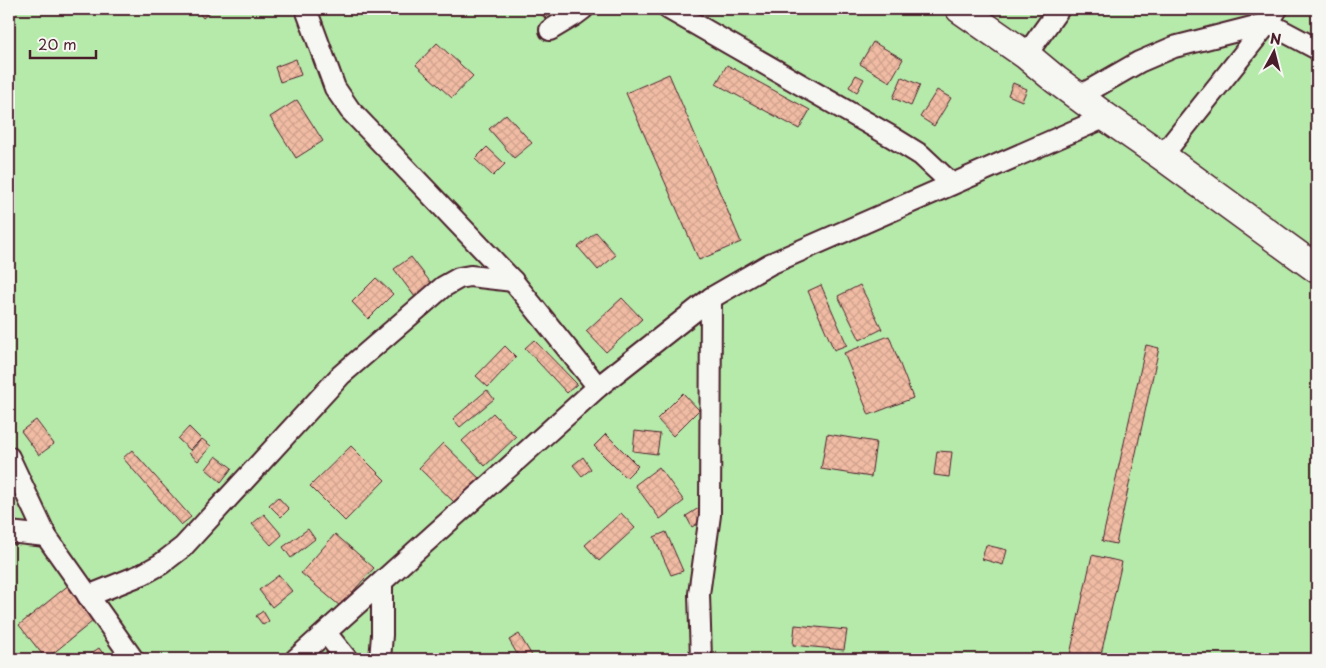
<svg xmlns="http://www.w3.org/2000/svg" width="1326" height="668" font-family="'Playpen Sans',sans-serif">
	<defs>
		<pattern id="building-cross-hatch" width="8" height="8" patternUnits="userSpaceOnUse" patternTransform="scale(1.25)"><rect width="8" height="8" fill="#f1bca4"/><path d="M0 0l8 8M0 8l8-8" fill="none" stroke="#d0a18d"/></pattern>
	</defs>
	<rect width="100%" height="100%" fill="#f5eae2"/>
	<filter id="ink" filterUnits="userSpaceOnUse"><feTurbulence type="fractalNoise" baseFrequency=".02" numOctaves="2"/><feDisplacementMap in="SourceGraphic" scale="10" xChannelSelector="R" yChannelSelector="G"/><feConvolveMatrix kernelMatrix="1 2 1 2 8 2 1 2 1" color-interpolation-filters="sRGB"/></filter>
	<g filter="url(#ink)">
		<rect fill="#b6eaaa" stroke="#80846a" x="9" y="9" width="1308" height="650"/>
		<g fill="url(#building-cross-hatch)" stroke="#4a1f2b">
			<polygon points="196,9 214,9 203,18"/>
			<polygon points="535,9 555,9 545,18"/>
			<polygon points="873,42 903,59 890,82 860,64"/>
			<polygon points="437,43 473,76 452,98 416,65"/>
			<polygon points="296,59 301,75 280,82 275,67"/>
			<polygon points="727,65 810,110 799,129 716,84"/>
			<polygon points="669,74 741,242 699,260 626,93"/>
			<polygon points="856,75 864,79 857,92 849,87"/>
			<polygon points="902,77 920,85 911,106 893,98"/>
			<polygon points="1013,83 1027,89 1022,101 1008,95"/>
			<polygon points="937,90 951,98 934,126 920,117"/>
			<polygon points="297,100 323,141 296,158 270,117"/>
			<polygon points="506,114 532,143 514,158 489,129"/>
			<polygon points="487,147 505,164 493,176 475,159"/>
			<polygon points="596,232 616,255 598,270 578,247"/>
			<polygon points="411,257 441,296 424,309 394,269"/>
			<polygon points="376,278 393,294 368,319 352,302"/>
			<polygon points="821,285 847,345 834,350 808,291"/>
			<polygon points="860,285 882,329 860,340 838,296"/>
			<polygon points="622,298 642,319 606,352 586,331"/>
			<polygon points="889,336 913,398 869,415 844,353"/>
			<polygon points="534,340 577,384 567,393 525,348"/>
			<polygon points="1146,345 1159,348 1116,544 1102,541"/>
			<polygon points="505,346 516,357 488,387 476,376"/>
			<polygon points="487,390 494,399 460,427 453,419"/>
			<polygon points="683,393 699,410 673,436 657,419"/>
			<polygon points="493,413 516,437 485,466 462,441"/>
			<polygon points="36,420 54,444 39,455 21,431"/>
			<polygon points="189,427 201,439 190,450 178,439"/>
			<polygon points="635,431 660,434 657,454 633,451"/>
			<polygon points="606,434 638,466 626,478 594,446"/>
			<polygon points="827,434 876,442 871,477 821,469"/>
			<polygon points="202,439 211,446 198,461 189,453"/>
			<polygon points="443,443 481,480 457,505 419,468"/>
			<polygon points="351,446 385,480 345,521 310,486"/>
			<polygon points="132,450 191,517 181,525 123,458"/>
			<polygon points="937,451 952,452 949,477 934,475"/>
			<polygon points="216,456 232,468 221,482 206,469"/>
			<polygon points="583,457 591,469 582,476 573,465"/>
			<polygon points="659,467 684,501 660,519 635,485"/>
			<polygon points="278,497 289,509 281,517 269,505"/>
			<polygon points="702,506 709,516 692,527 686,516"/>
			<polygon points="621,513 635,528 599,561 585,545"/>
			<polygon points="264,514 282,535 271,545 252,524"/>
			<polygon points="308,529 315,539 291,558 283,547"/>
			<polygon points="666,532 683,571 671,575 654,537"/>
			<polygon points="335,534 374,568 340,606 301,573"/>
			<polygon points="986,545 1007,550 1003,565 982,559"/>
			<polygon points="1092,555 1122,562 1100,659 1069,659"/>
			<polygon points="279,575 292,591 272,607 259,590"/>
			<polygon points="70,584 98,617 46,659 19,625"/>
			<polygon points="263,611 269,621 263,625 256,616"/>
			<polygon points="795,625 847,630 844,650 793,645"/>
			<polygon points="519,634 534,659 520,659 509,640"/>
			<polygon points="99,648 107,659 83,659"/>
		</g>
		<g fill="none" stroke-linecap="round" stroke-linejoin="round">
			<g stroke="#4a1f2b" stroke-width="24">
				<g id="street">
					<polyline points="306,9 335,88 350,110 513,281 598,387"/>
					<polyline points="669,9 892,137 921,155 952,184"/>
					<polyline points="550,30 575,15 583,9"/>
					<polyline points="1026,55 1059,9"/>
					<polyline points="1078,97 1139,62 1174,47 1268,23 1317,49"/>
					<polyline points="1162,156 1268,23 1277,9"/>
					<polyline points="9,457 46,536"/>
					<polyline points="9,532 46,536 133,659"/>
					<polyline points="88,596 143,574 161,564 183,547 341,375 443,287 459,278 470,276 513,281"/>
					<polyline points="326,633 347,659"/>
					<polyline points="296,659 598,387 711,298 770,264 1106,117"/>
					<polyline points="380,659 382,635 382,582"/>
					<polyline points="701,659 699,594 710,515 711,298"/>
				</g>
			</g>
			<g stroke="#4a1f2b" stroke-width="31">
				<polyline id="secondary" points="960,9 1026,55 1056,80 1106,117 1162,156 1317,269"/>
			</g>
			<use href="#street" stroke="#f6f6f2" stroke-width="20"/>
			<use href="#secondary" stroke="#f6f6f2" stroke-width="28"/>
		</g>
	</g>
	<rect width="1326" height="668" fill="none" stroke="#f6f6f2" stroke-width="30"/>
	<rect x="15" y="15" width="1296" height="638" fill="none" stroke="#4a1f2b" stroke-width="2" filter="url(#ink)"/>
	<g transform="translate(1274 52) rotate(7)" stroke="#f6f6f2" stroke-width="4" paint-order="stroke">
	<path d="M0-4L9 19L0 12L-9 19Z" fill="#4a1f2b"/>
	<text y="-8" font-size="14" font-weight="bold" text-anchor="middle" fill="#4a1f2b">N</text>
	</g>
	<path d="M30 50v8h66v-8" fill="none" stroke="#4a1f2b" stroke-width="2.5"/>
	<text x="38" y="50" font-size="15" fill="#4a1f2b" stroke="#f6f6f2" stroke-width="4" paint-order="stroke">20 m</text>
</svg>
